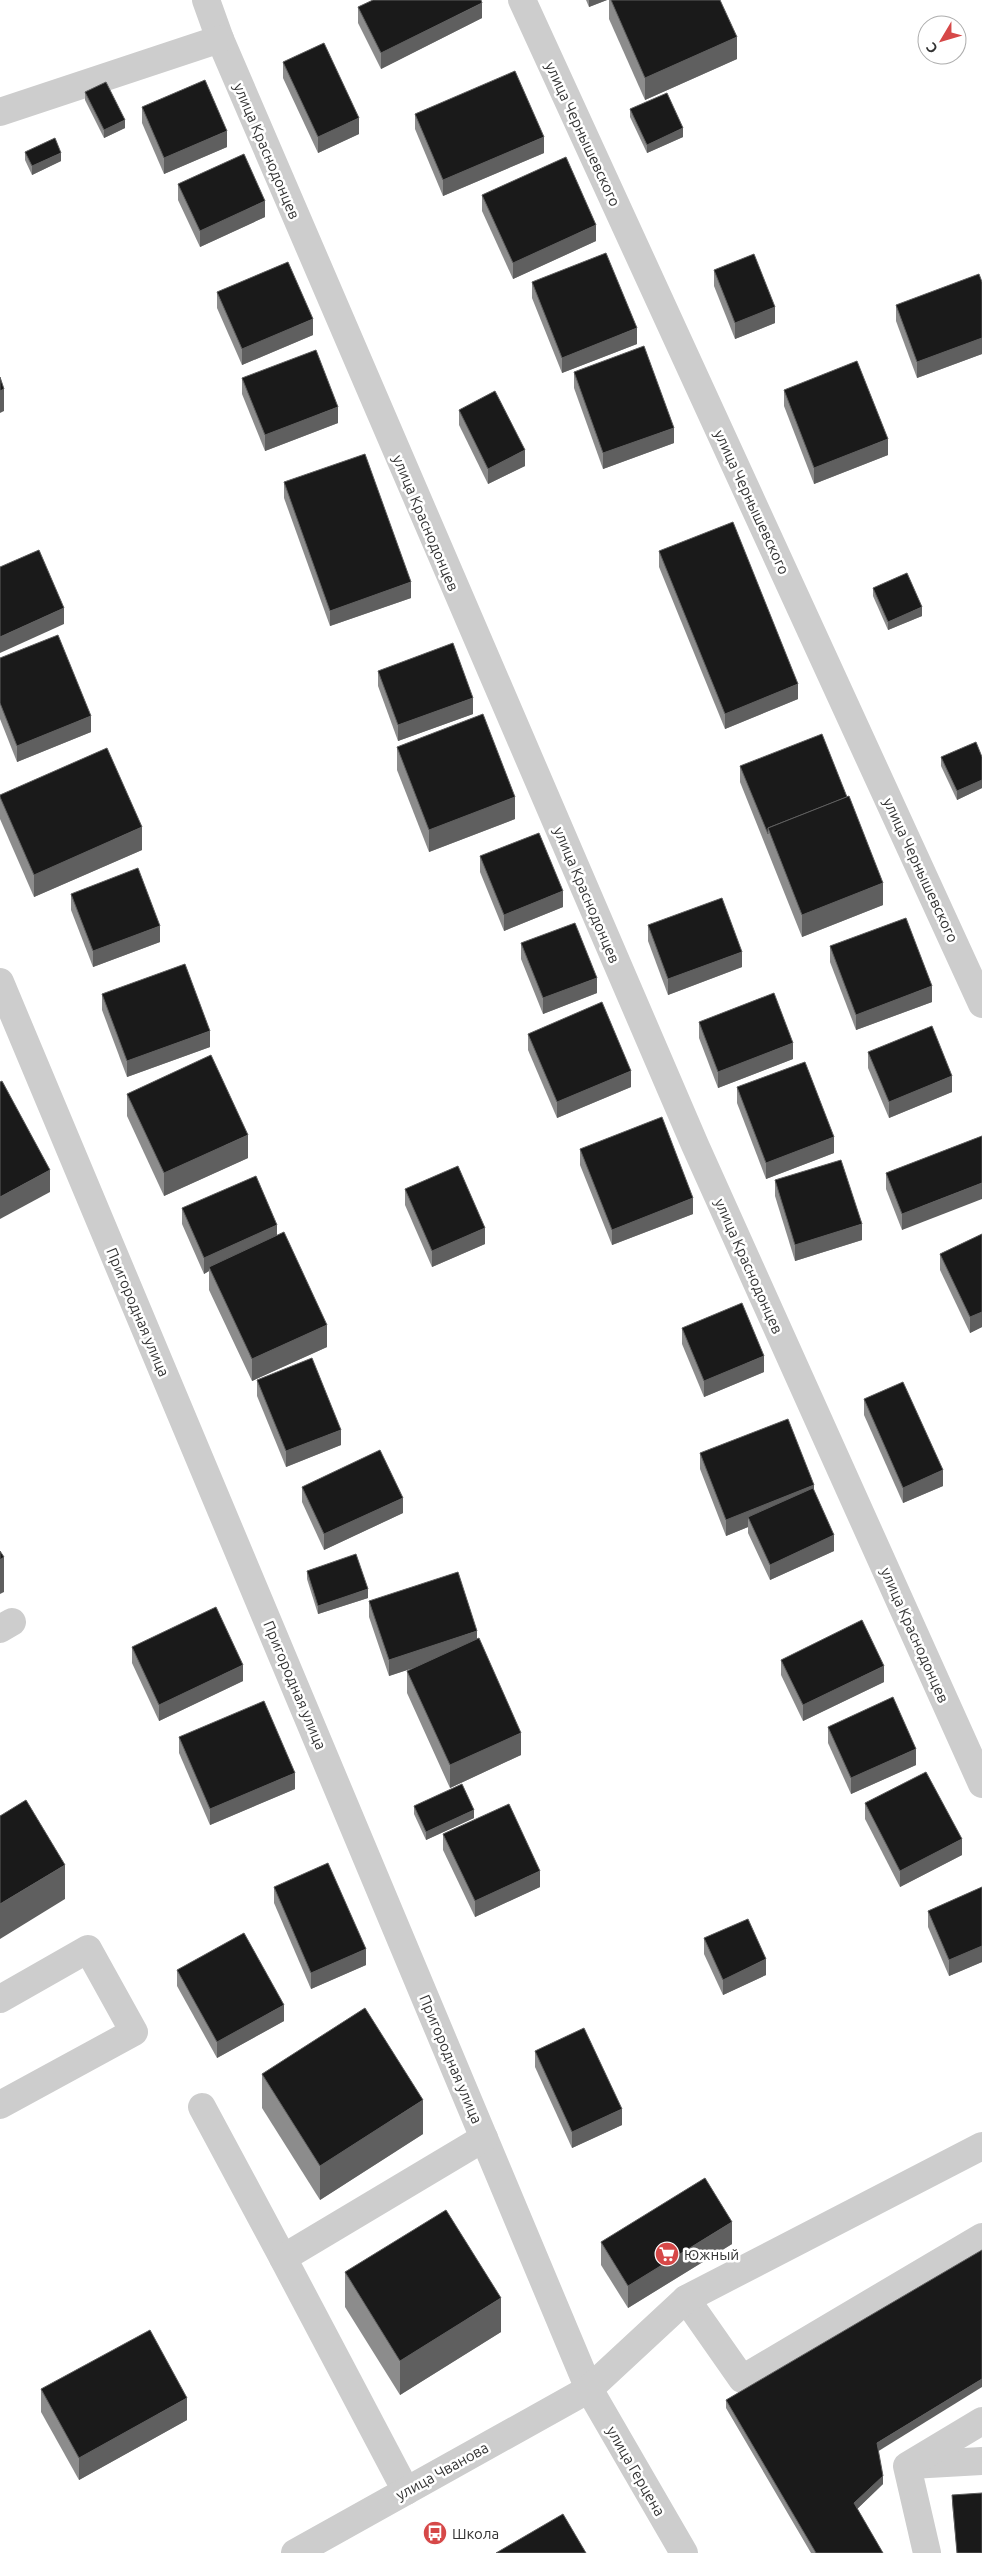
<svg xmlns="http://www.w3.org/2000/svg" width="982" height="2553" font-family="Ubuntu,sans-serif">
	<rect width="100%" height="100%" fill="#fff"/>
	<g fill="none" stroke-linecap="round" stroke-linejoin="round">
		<g stroke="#cdcdcd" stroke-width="28">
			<polyline points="206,0 220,39 695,1145 982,1784"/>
			<polyline points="522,0 982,1004"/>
			<polyline points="0,112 220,39"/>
			<polyline points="0,982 589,2389 684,2553"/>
			<polyline points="0,1629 12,1622"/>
			<polyline points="0,1999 88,1949 134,2032 0,2105"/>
			<polyline points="202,2107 283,2258"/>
			<polyline points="686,2299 742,2379 982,2237"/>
			<polyline points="911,2465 982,2461"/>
			<polyline points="406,2491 283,2258 484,2138"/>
			<polyline points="295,2553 589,2389 686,2299 982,2146"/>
			<polyline points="927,2553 907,2466 982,2421"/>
		</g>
	</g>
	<g fill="#8c8c8c">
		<polygon points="586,0 607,0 589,7"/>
		<polygon points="609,0 720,0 737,59 645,100 609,19"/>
		<polygon points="358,7 482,18 381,69 358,23"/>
		<polygon points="283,62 359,134 318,153 283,78"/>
		<polygon points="85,92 125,128 104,138 85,100"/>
		<polygon points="142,107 227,147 164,174 142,123"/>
		<polygon points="630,109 683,137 647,153 630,117"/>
		<polygon points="415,114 544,153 443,196 415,129"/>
		<polygon points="25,152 61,161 32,175 25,160"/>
		<polygon points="178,184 265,217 200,247 178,200"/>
		<polygon points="482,195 596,241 513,279 482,211"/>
		<polygon points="714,270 775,323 735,339 714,286"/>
		<polygon points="532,282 637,344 562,373 532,298"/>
		<polygon points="982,282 982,354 917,378 896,321 896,305"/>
		<polygon points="217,292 313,335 242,365 217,308"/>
		<polygon points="574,372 674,443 603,469 574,388"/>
		<polygon points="242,378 338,423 265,451 242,394"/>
		<polygon points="784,390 888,455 814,484 784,406"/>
		<polygon points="459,410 525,466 488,484 459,425"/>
		<polygon points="284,482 411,598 330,626 284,498"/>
		<polygon points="659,551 798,699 725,729 659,567"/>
		<polygon points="873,588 922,616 888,630 873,596"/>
		<polygon points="0,658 91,732 17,762 0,719"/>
		<polygon points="378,671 473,714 398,741 378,686"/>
		<polygon points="397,747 515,819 429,852 397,770"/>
		<polygon points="941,757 982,757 982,788 957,800 941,766"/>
		<polygon points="740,766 883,905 802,937 740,782"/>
		<polygon points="0,795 142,850 34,897 0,819"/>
		<polygon points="480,856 563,907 504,931 480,872"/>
		<polygon points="71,894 160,942 93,967 71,910"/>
		<polygon points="648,925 742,967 668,995 648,941"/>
		<polygon points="521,943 597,993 543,1014 521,959"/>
		<polygon points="830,946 932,1002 856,1030 830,962"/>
		<polygon points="102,994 210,1047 127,1077 102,1010"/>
		<polygon points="699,1022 793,1059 718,1088 699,1038"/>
		<polygon points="528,1034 631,1087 557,1118 528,1050"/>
		<polygon points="868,1052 952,1092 889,1118 868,1068"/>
		<polygon points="737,1087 834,1153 766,1179 737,1103"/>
		<polygon points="127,1094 248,1158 164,1196 127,1116"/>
		<polygon points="982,1136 902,1230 886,1189 886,1173"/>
		<polygon points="580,1149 693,1214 612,1245 580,1165"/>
		<polygon points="775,1180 862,1240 795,1261 775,1196"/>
		<polygon points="405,1189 485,1244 432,1267 405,1205"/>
		<polygon points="182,1208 277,1236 327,1347 252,1381 209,1290 209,1271 204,1274 182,1224"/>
		<polygon points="982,1234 982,1327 970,1333 940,1270 940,1254"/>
		<polygon points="682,1328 764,1372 704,1397 682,1344"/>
		<polygon points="257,1380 341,1445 286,1467 257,1396"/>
		<polygon points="864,1399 943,1486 903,1503 864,1415"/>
		<polygon points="700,1453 814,1491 834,1551 770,1580 748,1533 748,1527 726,1536 700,1469"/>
		<polygon points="302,1487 403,1513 324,1550 302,1502"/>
		<polygon points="307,1571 368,1598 318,1614 307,1579"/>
		<polygon points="369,1601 477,1639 521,1755 450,1788 407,1693 407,1671 416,1667 389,1676 369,1617"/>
		<polygon points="132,1647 243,1681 159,1721 132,1663"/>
		<polygon points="781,1660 884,1682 803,1721 781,1675"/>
		<polygon points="828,1727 916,1765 851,1794 828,1743"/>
		<polygon points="179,1737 295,1789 210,1825 179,1753"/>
		<polygon points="865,1803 962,1855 900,1887 865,1819"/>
		<polygon points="414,1806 474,1818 426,1840 414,1814"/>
		<polygon points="443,1834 540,1887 475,1917 443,1850"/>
		<polygon points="274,1887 366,1965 311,1989 274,1903"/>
		<polygon points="982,1887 982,1962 949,1976 928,1927 928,1911"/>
		<polygon points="704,1938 766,1975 723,1995 704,1954"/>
		<polygon points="177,1970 284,2021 217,2058 177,1986"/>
		<polygon points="535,2051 622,2125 572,2148 535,2067"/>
		<polygon points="262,2074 423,2134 320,2200 262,2108"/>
		<polygon points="601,2242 732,2244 628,2308 601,2265"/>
		<polygon points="345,2272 501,2332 400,2395 345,2307"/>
		<polygon points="41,2389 187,2420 79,2480 41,2412"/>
		<polygon points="726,2400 878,2451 883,2484 857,2509 883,2553 811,2553 726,2408"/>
		<polygon points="952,2495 982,2553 957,2553 952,2503"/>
	</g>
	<g fill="#5f5f5f">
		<polygon points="589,0 607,0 589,7"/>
		<polygon points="482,3 482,18 381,69 381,53"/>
		<polygon points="737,37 737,59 645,100 645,78"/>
		<polygon points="359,118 359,134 318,153 318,137"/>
		<polygon points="125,120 125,128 104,138 104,130"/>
		<polygon points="683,128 683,137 647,153 647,145"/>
		<polygon points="227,131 227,147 164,174 164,158"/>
		<polygon points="544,137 544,153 443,196 443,180"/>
		<polygon points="61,153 61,161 32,175 32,166"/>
		<polygon points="265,201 265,217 200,247 200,231"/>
		<polygon points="596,225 596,241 513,279 513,263"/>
		<polygon points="775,307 775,323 735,339 735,323"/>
		<polygon points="313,319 313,335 242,365 242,349"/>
		<polygon points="637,328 637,344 562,373 562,358"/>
		<polygon points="982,338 982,354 917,378 917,362"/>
		<polygon points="4,389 4,411 0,413 0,391"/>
		<polygon points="338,407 338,423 265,451 265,435"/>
		<polygon points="674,428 674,443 603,469 603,453"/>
		<polygon points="888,439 888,455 814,484 814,468"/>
		<polygon points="525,450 525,466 488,484 488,469"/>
		<polygon points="411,582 411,598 330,626 330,611"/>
		<polygon points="922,607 922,616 888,630 888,622"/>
		<polygon points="64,608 64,624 0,653 0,637"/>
		<polygon points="798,684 798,699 725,729 725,714"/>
		<polygon points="473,698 473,714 398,741 398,725"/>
		<polygon points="91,716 91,732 17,762 17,746"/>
		<polygon points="982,780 982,788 957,800 957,791"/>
		<polygon points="515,797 515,819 429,852 429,830"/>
		<polygon points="142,827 142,850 34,897 34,875"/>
		<polygon points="883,883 883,905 802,937 802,915"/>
		<polygon points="563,891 563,907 504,931 504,915"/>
		<polygon points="160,926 160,942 93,967 93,951"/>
		<polygon points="742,952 742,967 668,995 668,979"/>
		<polygon points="597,978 597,993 543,1014 543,998"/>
		<polygon points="932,986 932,1002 856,1030 856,1015"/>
		<polygon points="210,1031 210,1047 127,1077 127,1061"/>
		<polygon points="793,1043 793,1059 718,1088 718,1072"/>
		<polygon points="631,1071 631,1087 557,1118 557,1102"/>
		<polygon points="952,1076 952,1092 889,1118 889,1102"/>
		<polygon points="248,1135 248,1158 164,1196 164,1173"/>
		<polygon points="834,1137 834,1153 766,1179 766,1163"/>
		<polygon points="50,1170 50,1192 0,1219 0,1197"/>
		<polygon points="982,1183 982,1199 902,1230 902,1214"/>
		<polygon points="693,1198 693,1214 612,1245 612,1230"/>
		<polygon points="862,1224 862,1240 795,1261 795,1245"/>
		<polygon points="277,1225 277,1241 209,1267 209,1271 204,1274 204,1258"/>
		<polygon points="485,1228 485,1244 432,1267 432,1251"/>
		<polygon points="982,1312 982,1327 970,1333 970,1317"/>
		<polygon points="327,1325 327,1347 252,1381 252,1359"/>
		<polygon points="764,1356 764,1372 704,1397 704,1381"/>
		<polygon points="341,1430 341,1445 286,1467 286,1451"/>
		<polygon points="943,1470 943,1486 903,1503 903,1488"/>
		<polygon points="814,1485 814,1501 748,1517 748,1527 726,1536 726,1520"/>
		<polygon points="403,1498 403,1513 324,1550 324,1534"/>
		<polygon points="834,1535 834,1551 770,1580 770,1565"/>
		<polygon points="4,1557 4,1592 0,1594 0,1560"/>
		<polygon points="368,1589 368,1598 318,1614 318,1606"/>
		<polygon points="477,1631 477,1647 389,1676 389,1660"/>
		<polygon points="243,1665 243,1681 159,1721 159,1705"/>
		<polygon points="884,1666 884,1682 803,1721 803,1705"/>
		<polygon points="521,1733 521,1755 450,1788 450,1765"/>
		<polygon points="916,1749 916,1765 851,1794 851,1778"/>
		<polygon points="295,1773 295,1789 210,1825 210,1809"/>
		<polygon points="474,1810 474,1818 426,1840 426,1832"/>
		<polygon points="962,1839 962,1855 900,1887 900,1871"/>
		<polygon points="65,1865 65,1899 0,1939 0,1904"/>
		<polygon points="540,1871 540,1887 475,1917 475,1901"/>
		<polygon points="982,1946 982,1962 949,1976 949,1960"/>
		<polygon points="366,1949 366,1965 311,1989 311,1973"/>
		<polygon points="766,1959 766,1975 723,1995 723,1980"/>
		<polygon points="284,2005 284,2021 217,2058 217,2042"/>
		<polygon points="423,2100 423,2134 320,2200 320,2166"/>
		<polygon points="622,2109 622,2125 572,2148 572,2132"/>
		<polygon points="732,2222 732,2244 628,2308 628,2286"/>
		<polygon points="501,2298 501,2332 400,2395 400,2361"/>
		<polygon points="982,2379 982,2387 877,2452 877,2443"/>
		<polygon points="187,2398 187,2420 79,2480 79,2458"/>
		<polygon points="883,2476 883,2484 854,2512 854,2503"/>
	</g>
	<g fill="#1a1a1a" stroke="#5f5f5f">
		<polygon points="373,0 481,0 482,3 381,53 358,7"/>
		<polygon points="611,0 720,0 737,37 645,78"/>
		<polygon points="324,43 359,118 318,137 283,62"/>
		<polygon points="515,71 544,137 443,180 415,114"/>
		<polygon points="205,80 227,131 164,158 142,107"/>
		<polygon points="106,82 125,120 104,130 85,92"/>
		<polygon points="667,93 683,128 647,145 630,109"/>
		<polygon points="55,138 61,153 32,166 25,152"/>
		<polygon points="244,154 265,201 200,231 178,184"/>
		<polygon points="566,157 596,225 513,263 482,195"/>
		<polygon points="606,253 637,328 562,358 532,282"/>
		<polygon points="754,254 775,307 735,323 714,270"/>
		<polygon points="288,262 313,319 242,349 217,292"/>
		<polygon points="979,274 982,282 982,338 917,362 896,305"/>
		<polygon points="644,346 674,428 603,453 574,372"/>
		<polygon points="316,350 338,407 265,435 242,378"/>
		<polygon points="857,361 888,439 814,468 784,390"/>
		<polygon points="0,377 4,389 0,391"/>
		<polygon points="495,391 525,450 488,469 459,410"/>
		<polygon points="365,454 411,582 330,611 284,482"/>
		<polygon points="733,522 798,684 725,714 659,551"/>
		<polygon points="39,550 64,608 0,637 0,567"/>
		<polygon points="907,573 922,607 888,622 873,588"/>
		<polygon points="58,635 91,716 17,746 0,703 0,658"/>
		<polygon points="453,643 473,698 398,725 378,671"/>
		<polygon points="483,714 515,797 429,830 397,747"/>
		<polygon points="822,734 847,797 768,828 768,834 740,766"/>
		<polygon points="976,742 982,757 982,780 957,791 941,757"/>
		<polygon points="107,748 142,827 34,875 0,797 0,795"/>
		<polygon points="849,796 883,883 802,915 768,828"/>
		<polygon points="539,833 563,891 504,915 480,856"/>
		<polygon points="138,868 160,926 93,951 71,894"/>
		<polygon points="722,898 742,952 668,979 648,925"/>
		<polygon points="906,918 932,986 856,1015 830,946"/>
		<polygon points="575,923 597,978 543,998 521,943"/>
		<polygon points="185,964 210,1031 127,1061 102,994"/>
		<polygon points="774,993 793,1043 718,1072 699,1022"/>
		<polygon points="602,1002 631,1071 557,1102 528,1034"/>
		<polygon points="932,1026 952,1076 889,1102 868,1052"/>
		<polygon points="211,1055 248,1135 164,1173 127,1094"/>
		<polygon points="805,1062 834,1137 766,1163 737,1087"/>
		<polygon points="2,1081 50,1170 0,1197 0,1082"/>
		<polygon points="662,1117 693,1198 612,1230 580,1149"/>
		<polygon points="982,1136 982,1183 902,1214 886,1173"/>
		<polygon points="841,1160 862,1224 795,1245 775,1180"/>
		<polygon points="458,1166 485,1228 432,1251 405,1189"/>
		<polygon points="256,1176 277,1225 204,1258 182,1208"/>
		<polygon points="284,1232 327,1325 252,1359 209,1267"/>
		<polygon points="982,1234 982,1312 970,1317 940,1254"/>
		<polygon points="742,1303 764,1356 704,1381 682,1328"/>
		<polygon points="312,1358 341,1430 286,1451 257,1380"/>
		<polygon points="903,1382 943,1470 903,1488 864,1399"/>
		<polygon points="788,1419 814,1485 726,1520 700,1453"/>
		<polygon points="380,1450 403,1498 324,1534 302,1487"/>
		<polygon points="813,1488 834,1535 770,1565 748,1517"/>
		<polygon points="0,1551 4,1557 0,1560"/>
		<polygon points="356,1554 368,1589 318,1606 307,1571"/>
		<polygon points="458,1572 477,1631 389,1660 369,1601"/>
		<polygon points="216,1607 243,1665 159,1705 132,1647"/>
		<polygon points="862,1620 884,1666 803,1705 781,1660"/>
		<polygon points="479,1638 521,1733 450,1765 407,1671"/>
		<polygon points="893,1697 916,1749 851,1778 828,1727"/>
		<polygon points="264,1701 295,1773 210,1809 179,1737"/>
		<polygon points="926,1772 962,1839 900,1871 865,1803"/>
		<polygon points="462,1784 474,1810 426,1832 414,1806"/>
		<polygon points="26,1800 65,1865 0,1904 0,1816"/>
		<polygon points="509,1804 540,1871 475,1901 443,1834"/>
		<polygon points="328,1863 366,1949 311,1973 274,1887"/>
		<polygon points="982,1887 982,1946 949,1960 928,1911"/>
		<polygon points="748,1919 766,1959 723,1980 704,1938"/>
		<polygon points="244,1933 284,2005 217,2042 177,1970"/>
		<polygon points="365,2008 423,2100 320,2166 262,2074"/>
		<polygon points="584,2028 622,2109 572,2132 535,2051"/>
		<polygon points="705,2178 732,2222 628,2286 601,2242"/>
		<polygon points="446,2210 501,2298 400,2361 345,2272"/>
		<polygon points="982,2250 982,2379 877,2443 883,2476 854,2503 883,2553 816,2553 726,2400"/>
		<polygon points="150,2330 187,2398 79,2458 41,2389"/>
		<polygon points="982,2493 982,2553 957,2553 952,2495"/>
		<polygon points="563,2514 586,2553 496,2553"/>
	</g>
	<defs>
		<g id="supermarket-disc" transform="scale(1.25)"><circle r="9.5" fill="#d64848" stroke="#fff"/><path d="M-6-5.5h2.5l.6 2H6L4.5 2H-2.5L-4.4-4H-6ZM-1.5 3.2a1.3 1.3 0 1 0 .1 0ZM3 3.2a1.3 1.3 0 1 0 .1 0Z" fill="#fff"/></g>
		<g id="bus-disc" transform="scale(1.25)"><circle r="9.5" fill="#d64848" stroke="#fff"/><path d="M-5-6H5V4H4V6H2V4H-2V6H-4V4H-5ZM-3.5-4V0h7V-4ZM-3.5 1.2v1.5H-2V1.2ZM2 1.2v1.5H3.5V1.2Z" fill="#fff"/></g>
	</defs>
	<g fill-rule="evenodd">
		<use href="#supermarket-disc" x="667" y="2254"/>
		<use href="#bus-disc" x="435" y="2533"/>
	</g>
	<g text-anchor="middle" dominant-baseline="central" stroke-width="5" stroke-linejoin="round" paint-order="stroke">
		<g font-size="15" fill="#333" stroke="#fff">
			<text transform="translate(583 134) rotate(65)">улица Чернышевского</text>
			<text transform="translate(267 151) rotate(67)">улица Краснодонцев</text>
			<text transform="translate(752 502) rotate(65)">улица Чернышевского</text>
			<text transform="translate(426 523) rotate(67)">улица Краснодонцев</text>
			<text transform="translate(921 870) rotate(65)">улица Чернышевского</text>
			<text transform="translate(587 895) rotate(67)">улица Краснодонцев</text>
			<text transform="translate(749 1266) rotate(66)">улица Краснодонцев</text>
			<text transform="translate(138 1312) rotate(67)">Пригородная улица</text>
			<text transform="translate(915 1635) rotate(66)">улица Краснодонцев</text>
			<text transform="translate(295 1685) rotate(67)">Пригородная улица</text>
			<text transform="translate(451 2059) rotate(67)">Пригородная улица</text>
			<text transform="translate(442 2471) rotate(-29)">улица Чванова</text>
			<text transform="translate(636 2471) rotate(60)">улица Герцена</text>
		</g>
		<g font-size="15" fill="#333" stroke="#fff" text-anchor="start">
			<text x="684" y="2254">Южный</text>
			<text x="452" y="2533">Школа</text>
		</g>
	</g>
	<g transform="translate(942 40) rotate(232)"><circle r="24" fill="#ffffff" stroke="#adadad"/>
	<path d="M0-4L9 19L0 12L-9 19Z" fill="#d64848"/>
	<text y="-8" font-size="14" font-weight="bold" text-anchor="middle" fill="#333333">С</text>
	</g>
</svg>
